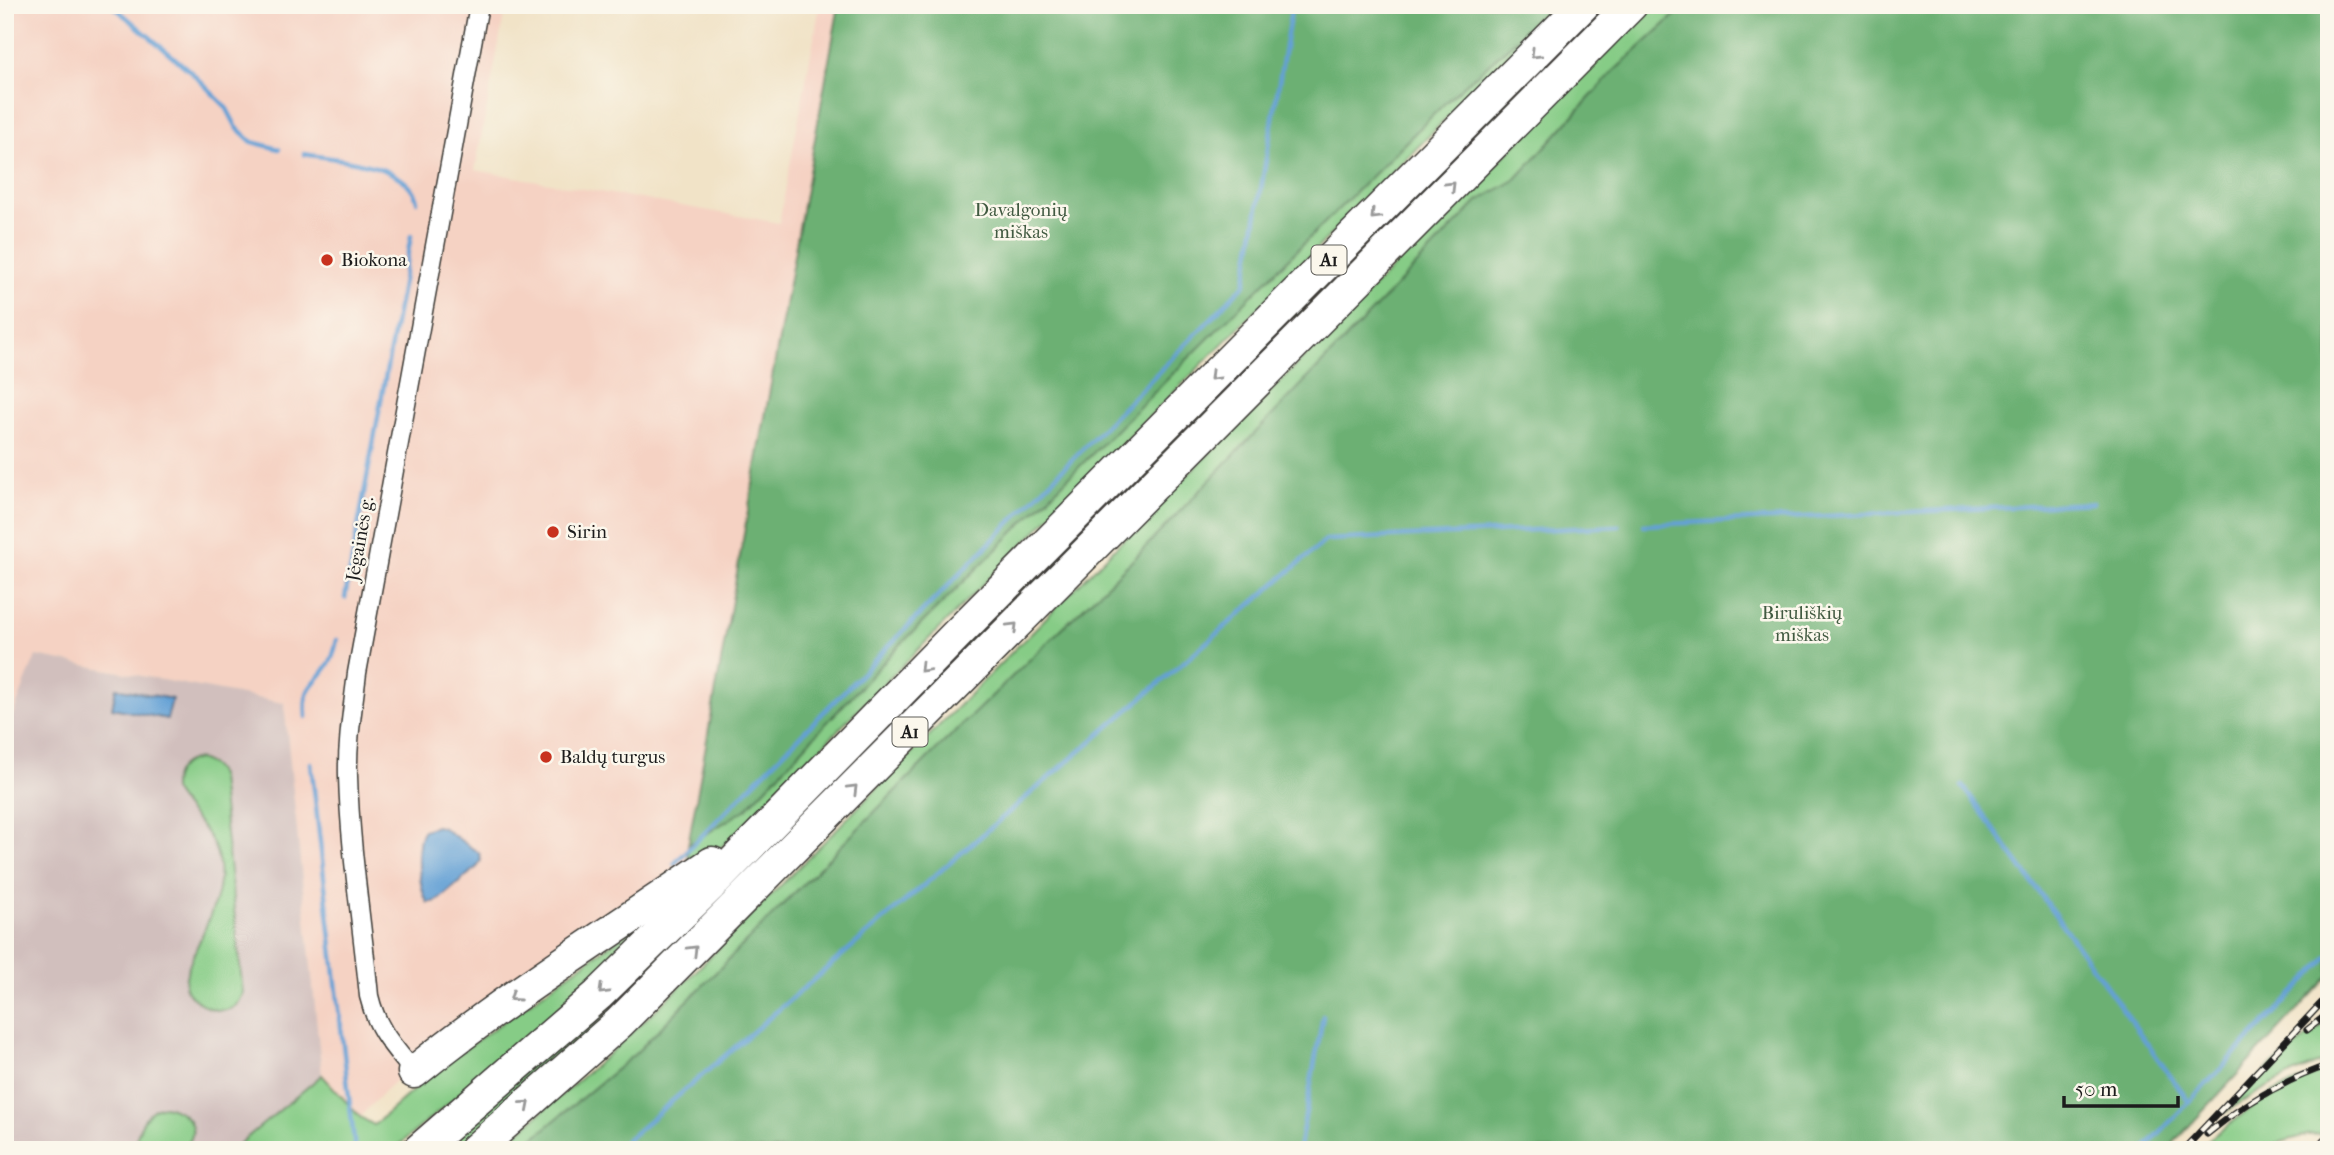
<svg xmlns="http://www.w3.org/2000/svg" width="2334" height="1155" font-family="'IM FELL French Canon',serif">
	<rect width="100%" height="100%" fill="#fbf7ec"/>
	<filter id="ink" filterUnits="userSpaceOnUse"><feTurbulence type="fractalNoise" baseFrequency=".0143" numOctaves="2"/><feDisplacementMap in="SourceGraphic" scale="14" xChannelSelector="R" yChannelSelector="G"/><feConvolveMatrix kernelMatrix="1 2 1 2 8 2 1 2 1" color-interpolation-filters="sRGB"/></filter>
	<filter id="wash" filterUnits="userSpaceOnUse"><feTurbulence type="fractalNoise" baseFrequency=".00686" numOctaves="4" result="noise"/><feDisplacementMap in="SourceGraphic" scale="28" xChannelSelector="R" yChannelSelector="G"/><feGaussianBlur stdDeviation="1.57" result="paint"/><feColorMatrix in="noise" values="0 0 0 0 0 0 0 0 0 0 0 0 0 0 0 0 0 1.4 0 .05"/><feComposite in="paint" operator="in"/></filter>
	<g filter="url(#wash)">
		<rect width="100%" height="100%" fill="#f1e3c7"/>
		<polygon fill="#f5d2c3" points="5,5 506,5 475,170 779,223 819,11 779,5 839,5 688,845 689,872 452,1031 385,1090 360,1117 322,1075 284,703 37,656 5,734"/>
		<polygon fill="#d1bfbd" points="36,656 284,703 322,1075 232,1150 5,1150 5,734"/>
		<g fill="#86cc86" stroke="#517451" stroke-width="2">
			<polygon points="1556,5 1559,5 726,843 689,872 688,845 746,809 892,653 1450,98"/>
			<polygon points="1596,5 1618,5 584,1041 458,1150 435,1150"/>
			<polygon points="1653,5 1686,5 1614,71 1515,180 1478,201 1137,556 934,752 635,1054 519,1150 498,1150 612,1051 682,985"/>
			<path d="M198,759c11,3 18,8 22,19l23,215c-9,31 -47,15 -58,-6 0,-13 5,-24 10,-36 15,-34 36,-73 17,-109 -10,-20 -29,-33 -39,-52 -1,-17 8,-28 25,-31z"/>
			<polygon points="672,900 551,1017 393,1150 232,1150 322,1075 360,1117 374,1125 436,1070"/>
			<path d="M2329,1020v40c-38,12 -72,32 -105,53l42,-43z"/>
			<polygon points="2329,1069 2329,1132 2327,1134 2307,1135 2252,1150 2194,1150 2274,1092"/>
			<path d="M165,1106c23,6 38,23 18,44h-51c7,-17 11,-43 33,-44z"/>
		</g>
		<g fill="#6cb073" stroke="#446648" stroke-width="2">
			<polygon points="839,5 1556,5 1450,98 892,653 746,809 688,845"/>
			<polygon points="1686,5 2329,5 2329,976 2167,1150 519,1150 635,1054 934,752 1137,556 1478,201 1515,180 1614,71"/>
		</g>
		<g fill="#64a0d5" stroke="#405e78" stroke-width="2">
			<polygon points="116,688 172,699 167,719 112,708"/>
			<path d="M436,826l7,2 36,25 2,7 -3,6 -41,35 -9,2c-9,-13 -14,-61 -4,-73z"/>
		</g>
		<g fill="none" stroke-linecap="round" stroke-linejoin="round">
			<g stroke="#64a0d5" stroke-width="4.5">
				<polyline points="112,5 190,71 226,107 237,128 252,142 279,149"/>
				<path d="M304,154c33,6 105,9 113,47"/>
				<polyline points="1644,525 2093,503"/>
				<polyline points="345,598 411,236"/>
				<path d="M306,717c-3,-36 9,-29 24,-55 4,-6 5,-15 7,-22"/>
				<polyline points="311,763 355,1150"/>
				<polyline points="1963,786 2189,1102"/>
				<polyline points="674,864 1245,284 1292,5"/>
				<polyline points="615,1150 1326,540 1619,526"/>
				<polyline points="1299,1150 1323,1016"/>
				<polyline points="2143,1150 2329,956"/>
			</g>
		</g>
	</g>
	<g filter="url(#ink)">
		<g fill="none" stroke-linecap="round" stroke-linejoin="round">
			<g stroke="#3c3a36" stroke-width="21">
				<g id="minor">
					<path d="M414,1072c-21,-26 -37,-42 -45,-76 -7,-73 -19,-147 -21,-220 -1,-35 5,-69 9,-103l122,-668"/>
					<polyline points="2324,1150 2329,1144"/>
				</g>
			</g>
			<g stroke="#3c3a36" stroke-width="35">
				<g id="motorway">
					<path d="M414,1072c94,-76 198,-141 298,-209"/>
					<polyline points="419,1150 598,995 718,878 958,633 1583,5"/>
					<polyline points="475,1150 619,1023 1631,5"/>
				</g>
			</g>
			<use href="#minor" stroke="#fff" stroke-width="18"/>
			<use href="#motorway" stroke="#fff" stroke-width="32"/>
			<g stroke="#1c1c1c" stroke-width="7">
				<g id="rail">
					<polyline points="2307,1030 2329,1013"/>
					<path d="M2207,1134c36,-30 78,-54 122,-69"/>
					<polyline points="2183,1150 2329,995"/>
				</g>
			</g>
			<use href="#rail" stroke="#fbf7ec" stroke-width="4.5" stroke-dasharray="13" stroke-linecap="butt"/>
		</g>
		<defs><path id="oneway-chevron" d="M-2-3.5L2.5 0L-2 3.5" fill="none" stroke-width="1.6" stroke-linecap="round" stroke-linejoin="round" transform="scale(1.75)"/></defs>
		<g stroke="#999">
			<use href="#oneway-chevron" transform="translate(1535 54) rotate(135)"/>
			<use href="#oneway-chevron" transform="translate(1451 186) rotate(-45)"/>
			<use href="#oneway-chevron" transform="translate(1375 215) rotate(135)"/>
			<use href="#oneway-chevron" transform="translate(1214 376) rotate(135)"/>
			<use href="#oneway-chevron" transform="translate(1013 627) rotate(-45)"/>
			<use href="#oneway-chevron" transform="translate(924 668) rotate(134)"/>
			<use href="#oneway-chevron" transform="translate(853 789) rotate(-45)"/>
			<use href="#oneway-chevron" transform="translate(693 950) rotate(-45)"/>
			<use href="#oneway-chevron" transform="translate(603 990) rotate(136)"/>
			<use href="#oneway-chevron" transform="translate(514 997) rotate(145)"/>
			<use href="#oneway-chevron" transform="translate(526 1105) rotate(-41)"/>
		</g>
	</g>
	<g fill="#c8321e" stroke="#fbf7ec" stroke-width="2.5">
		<circle cx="327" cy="260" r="7"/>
		<circle cx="553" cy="532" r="7"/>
		<circle cx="546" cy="757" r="7"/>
	</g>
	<g text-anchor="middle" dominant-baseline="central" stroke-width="5" stroke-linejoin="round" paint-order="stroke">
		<g fill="#fbf7ec" stroke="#5f5e5a" stroke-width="2">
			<rect x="1311.5" y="245.5" width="35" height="29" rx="5"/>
			<rect x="892.5" y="717.5" width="35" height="29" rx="5"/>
		</g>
		<g font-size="18" font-weight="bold" fill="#1c1c1c">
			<text x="1329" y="260">A1</text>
			<text x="910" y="732">A1</text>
		</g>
		<g font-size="19" fill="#415a41" stroke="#fbf7ec">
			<text x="1021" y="210">Davalgonių<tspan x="1021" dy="22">miškas</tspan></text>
			<text x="1802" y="613">Biruliškių<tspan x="1802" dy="22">miškas</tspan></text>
		</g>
		<g font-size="19" fill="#1c1c1c" stroke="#fbf7ec" text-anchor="start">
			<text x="341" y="260">Biokona</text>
			<text x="567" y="532">Sirin</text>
			<text x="560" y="757">Baldų turgus</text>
		</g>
		<g font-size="19" fill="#1c1c1c" stroke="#fbf7ec">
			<text transform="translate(360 539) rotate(-80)">Jėgainės g.</text>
		</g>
	</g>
	<rect width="2334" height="1155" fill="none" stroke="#fbf7ec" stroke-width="28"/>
	<path d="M2064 1096v10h114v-10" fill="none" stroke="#1c1c1c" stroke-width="3.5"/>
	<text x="2075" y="1096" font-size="21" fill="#1c1c1c" stroke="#fbf7ec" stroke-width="5" paint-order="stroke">50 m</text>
</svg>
